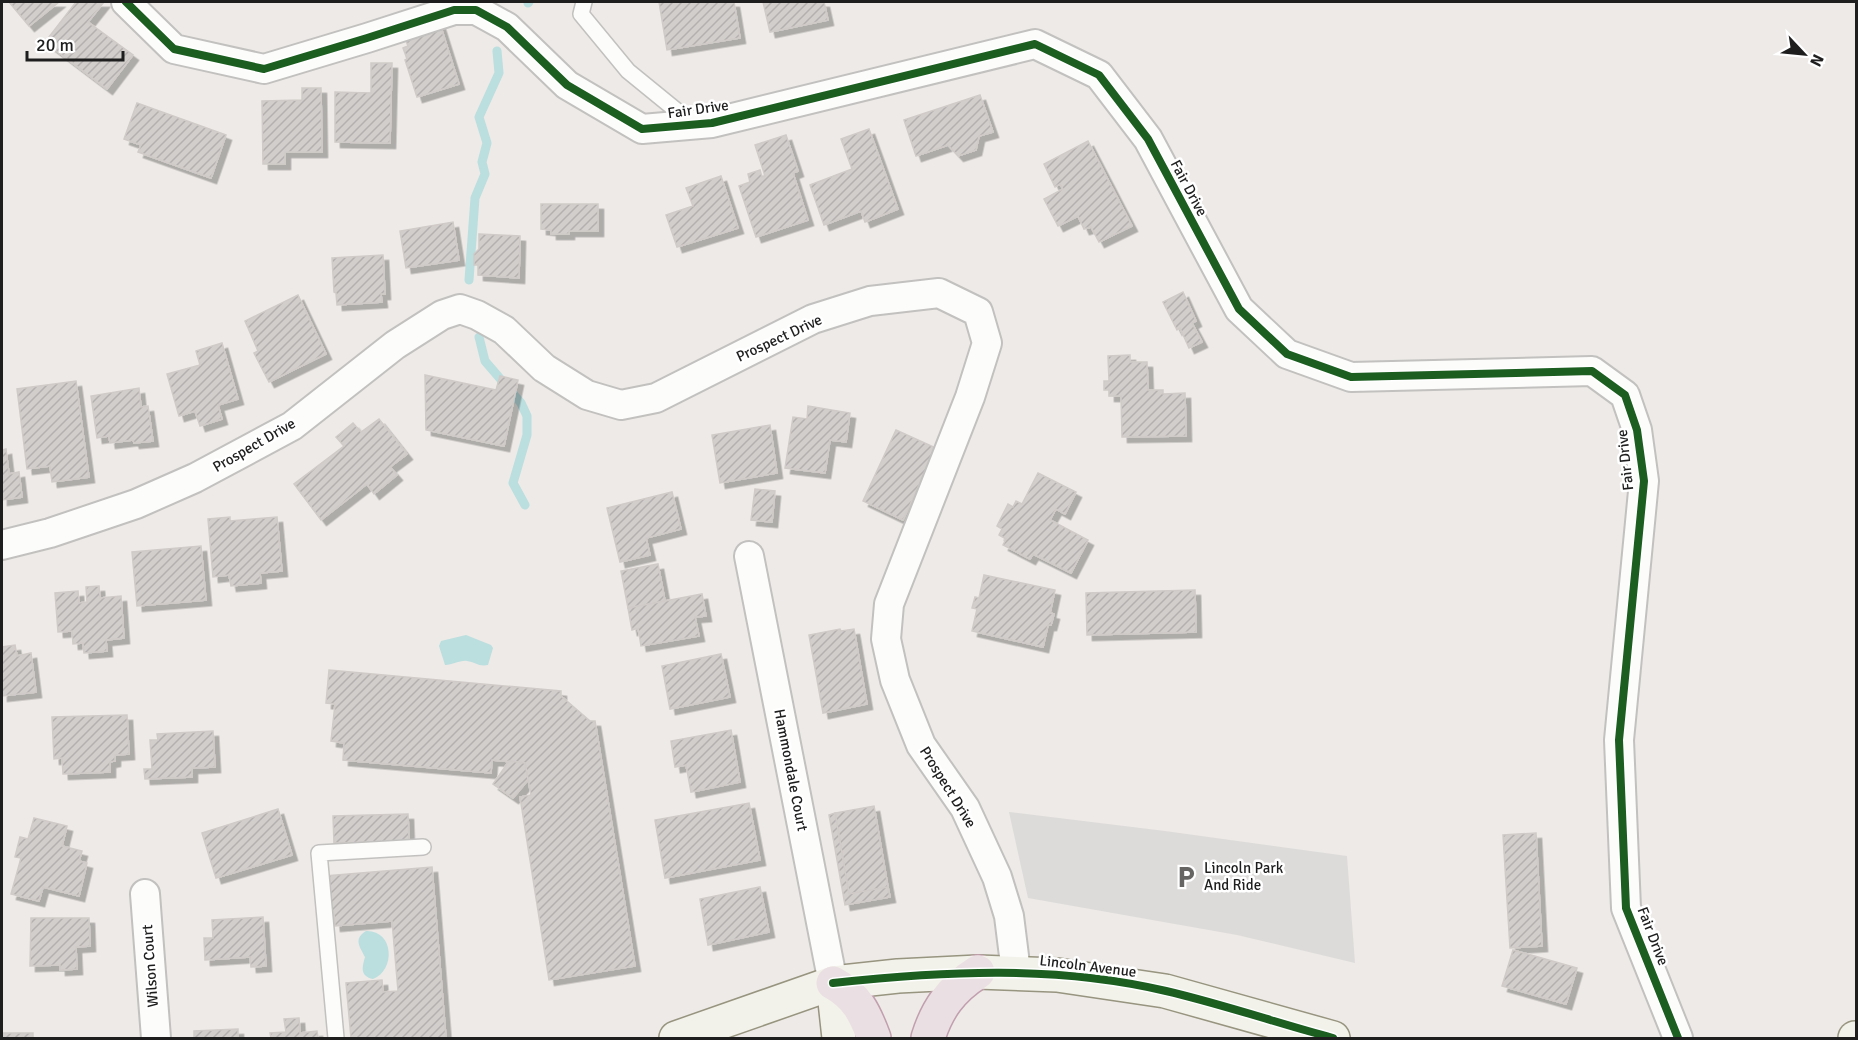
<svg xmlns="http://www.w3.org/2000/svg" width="1858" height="1040" font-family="Signika,sans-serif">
	<defs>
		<pattern id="building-hatch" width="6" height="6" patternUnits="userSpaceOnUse" patternTransform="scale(1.5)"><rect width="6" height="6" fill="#d2cecc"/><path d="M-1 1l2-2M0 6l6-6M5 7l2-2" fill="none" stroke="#b4b0af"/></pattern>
		<filter id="shadow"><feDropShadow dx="5.5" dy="5.5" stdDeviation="0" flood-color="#0004"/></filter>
	</defs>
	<rect width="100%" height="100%" fill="#edeae7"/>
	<polygon fill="#dddbda" points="1009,812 1165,831 1347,856 1355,963 1237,935 1028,898"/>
	<g fill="#bbdedf">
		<path d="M466,635l25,10 2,3 -5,17c-9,2 -13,-3 -21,-4 -7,-1 -14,4 -22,4l-6,-19 2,-5z"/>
		<path d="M366,931c28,-1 30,39 7,48 -13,-3 -11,-11 -8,-22 -5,-10 -12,-18 1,-26z"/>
	</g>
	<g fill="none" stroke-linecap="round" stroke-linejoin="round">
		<g stroke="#bbdedf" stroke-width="9">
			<polyline points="528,3 529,2"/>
			<polyline points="469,280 475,198 485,174 482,162 487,143 479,117 499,73 497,51"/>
			<polyline points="479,337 485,361 521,403 527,416 527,435 513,483 525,505"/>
		</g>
	</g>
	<g fill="url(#building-hatch)" stroke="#d0cbc8" stroke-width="1.5" filter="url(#shadow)">
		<polygon points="9,2 59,2 29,26"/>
		<polygon points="76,2 104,2 88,22 133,55 107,89 45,42"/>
		<polygon points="659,2 734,2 740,38 667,50"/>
		<polygon points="763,2 824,2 828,20 770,32"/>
		<polygon points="439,21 459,84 417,97 405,60 407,59 403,48 408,46 403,33"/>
		<polygon points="371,63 392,63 390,143 335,142 335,92 371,93"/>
		<polygon points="302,88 321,88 322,152 285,152 285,164 263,164 262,101 302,100"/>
		<polygon points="980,95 993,132 979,136 976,150 958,156 948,145 916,156 904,120"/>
		<polygon points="137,103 226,135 211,178 138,152 141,145 124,139"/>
		<polygon points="869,129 898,209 865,222 861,211 824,225 810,185 852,169 841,139"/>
		<polygon points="786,135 798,171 793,173 808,220 756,237 739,186 750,182 748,174 760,170 762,177 765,176 755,145"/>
		<polygon points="1088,141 1132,226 1099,242 1091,227 1084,229 1078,216 1058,226 1044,199 1063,189 1060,184 1055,187 1044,164"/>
		<polygon points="721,176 738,228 677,247 666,215 693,206 686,188"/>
		<polygon points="541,204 598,204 598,231 569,231 569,234 551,234 551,230 541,229"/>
		<polygon points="453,222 459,260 406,268 400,231"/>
		<polygon points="479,234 520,236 519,278 478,275 478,265 474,265 474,254 479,249"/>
		<polygon points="383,255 385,294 381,294 382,302 337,305 336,293 334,292 332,258"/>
		<polygon points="1183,292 1196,321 1192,323 1202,342 1189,348 1180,328 1177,330 1163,302"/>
		<polygon points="298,295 326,354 269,382 254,353 258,351 245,321"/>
		<polygon points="222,343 238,399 218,405 222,419 200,426 195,411 179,416 167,374 200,365 196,351"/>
		<polygon points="1130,355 1130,362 1147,362 1148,390 1163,390 1163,394 1185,393 1186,436 1122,437 1121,396 1109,396 1109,390 1104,390 1104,381 1109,381 1108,356"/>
		<polygon points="425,375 496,390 500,376 518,380 504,446 426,430"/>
		<polygon points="76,381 89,477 52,482 50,466 27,469 17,389"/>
		<polygon points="139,388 141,407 148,406 153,441 134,443 133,440 110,443 109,436 97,438 91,396"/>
		<polygon points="808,406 850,413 846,442 830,440 825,473 785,468 793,417 807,419"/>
		<polygon points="379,419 407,454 390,467 397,475 374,494 367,484 321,520 294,484 344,446 336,437 353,423 361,432"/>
		<polygon points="770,425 777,473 720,483 712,435"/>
		<polygon points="896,430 936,448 903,520 863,501"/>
		<polygon points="6,449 9,474 19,472 22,497 2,500 2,450"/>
		<polygon points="1038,473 1076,492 1065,514 1056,509 1050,520 1088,540 1071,573 1033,554 1030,559 1003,545 1006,539 999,535 1002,529 997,526 1008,504 1013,507 1016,501 1022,504"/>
		<polygon points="755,489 775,491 772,522 751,520"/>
		<polygon points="672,492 681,529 646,538 650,555 620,562 607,508"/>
		<polygon points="230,517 230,521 277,517 282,571 260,573 261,583 231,586 229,575 213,577 208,519"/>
		<polygon points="201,546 206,600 137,606 132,552"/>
		<polygon points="658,564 665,601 628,608 621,571"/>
		<polygon points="984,575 1055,590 1050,613 1054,614 1051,625 1048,625 1043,647 972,631 977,609 972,608 975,597 979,598"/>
		<polygon points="99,586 100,598 121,596 124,638 106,640 107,651 84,653 83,643 73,644 72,631 58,632 55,593 78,591 79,603 87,602 86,587"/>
		<polygon points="1195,590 1196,632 1087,635 1086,593"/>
		<polygon points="702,594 706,616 695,617 699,636 641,646 638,628 632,630 628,608"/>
		<polygon points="840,629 841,631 854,629 867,704 823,713 809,635"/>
		<polygon points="15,645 17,656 31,653 36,692 2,696 2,647"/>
		<polygon points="721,654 730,697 670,709 662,666"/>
		<polygon points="329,670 561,691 561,696 590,721 595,721 635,966 549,980 520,797 531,795 525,763 492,760 491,773 343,760 344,743 331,741 335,704 326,703"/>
		<polygon points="127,715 129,754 115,755 115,761 110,762 110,772 63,774 62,758 54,759 52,717"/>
		<polygon points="731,730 740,782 691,792 686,765 675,767 671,741"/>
		<polygon points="213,731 215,767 192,768 192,777 145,779 144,769 152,769 150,740 158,740 157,734"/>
		<polygon points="509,761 525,763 528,780 513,798 493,784"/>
		<polygon points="749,803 760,860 665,878 655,820"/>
		<polygon points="874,806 888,887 849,894 835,813"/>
		<polygon points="278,809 292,855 216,878 202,833"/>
		<polygon points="835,813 849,894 888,887 890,897 845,905 829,815"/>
		<polygon points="408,814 409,841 334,843 333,816"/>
		<polygon points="34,818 67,826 62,846 82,851 79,861 87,863 79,896 43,887 39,901 11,894 21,858 15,857 20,837 28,839"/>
		<polygon points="1536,833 1542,946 1510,948 1503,835"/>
		<polygon points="432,867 446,1038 351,1038 346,983 382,980 383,992 398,991 392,921 335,926 334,914 328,915 325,876"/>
		<polygon points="760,887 769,932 708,945 700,899"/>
		<polygon points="263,917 266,966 251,967 250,957 205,960 204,938 213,938 212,920"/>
		<polygon points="31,918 89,918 90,946 76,947 77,969 60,970 60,965 30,966"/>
		<polygon points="1513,950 1577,968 1566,1004 1502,986"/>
		<polygon points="299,1018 300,1033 317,1031 318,1038 271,1038 270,1033 286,1032 284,1019"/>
		<polygon points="238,1029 238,1038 194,1038 194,1031"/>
		<rect x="2" y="1033" width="31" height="5"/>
	</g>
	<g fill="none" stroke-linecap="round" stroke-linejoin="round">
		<g stroke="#c2c1bf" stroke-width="18">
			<g id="lane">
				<polyline points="584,2 581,14 628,71 693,124"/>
				<polyline points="336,1038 319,853 423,847"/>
			</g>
		</g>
		<g stroke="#c2c1bf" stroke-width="32">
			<g id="street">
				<polyline points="126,2 174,49 264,69 367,38 454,10 476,10 507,27 567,85 642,129 712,123 1035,44 1099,75 1148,139 1239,309 1287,354 1351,377 1592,371 1625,395 1637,430 1644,481 1619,740 1626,908 1678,1038"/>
				<polyline points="2,545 50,533 136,504 195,478 292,426 395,345 442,315 460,309 477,315 504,330 544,368 587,395 621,405 656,398 813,319 870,301 939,293 978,312 987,343 970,397 889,604 886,639 895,680 921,745 965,808 997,877 1009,916 1016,972"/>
				<polyline points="749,556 833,983"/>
				<polyline points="145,894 156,1038"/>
			</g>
		</g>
		<g stroke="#97947f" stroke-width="36">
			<g id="secondary">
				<polyline points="833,983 839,1038"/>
				<polyline points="676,1038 833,983 898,976 978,972 1057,975 1165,991 1333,1038"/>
				<polyline points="1855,1038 1856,1038"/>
			</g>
		</g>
		<g stroke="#c29fae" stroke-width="36">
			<g id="highway">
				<path d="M833,983c24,13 32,31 41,55"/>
				<path d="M928,1038c9,-29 23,-49 50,-66"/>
			</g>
		</g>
		<use href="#lane" stroke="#fcfcfb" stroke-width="15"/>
		<use href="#street" stroke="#fcfcfb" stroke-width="28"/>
		<use href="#secondary" stroke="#f3f2ea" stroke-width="33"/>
		<use href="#highway" stroke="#eadfe3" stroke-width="33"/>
		<g stroke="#fff" stroke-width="11">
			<g id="cycleway">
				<polyline points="126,2 174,49 264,69 367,38 454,10 476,10 507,27 567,85 642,129 712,123 1035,44 1099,75 1148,139 1239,309 1287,354 1351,377 1592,371 1625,395 1637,430 1644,481 1619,740 1626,908 1678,1038"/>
				<path d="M833,983c111,-12 223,-18 333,8 56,13 111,32 167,47"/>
			</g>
		</g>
		<use href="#cycleway" stroke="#1b5e20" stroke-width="8"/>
	</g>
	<defs>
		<g id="parking-bare" transform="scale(1.8)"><path d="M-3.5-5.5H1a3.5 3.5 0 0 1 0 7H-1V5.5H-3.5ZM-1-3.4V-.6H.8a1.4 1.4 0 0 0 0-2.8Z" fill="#666564" stroke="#fff" stroke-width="2.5" paint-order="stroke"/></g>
	</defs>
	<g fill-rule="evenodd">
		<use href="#parking-bare" x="1186" y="877"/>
	</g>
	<g text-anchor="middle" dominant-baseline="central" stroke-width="5" stroke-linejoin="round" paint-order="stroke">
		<g font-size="15" fill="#1e1e1e" stroke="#fff">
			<text transform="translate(698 109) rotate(-8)">Fair Drive</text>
			<text transform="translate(1189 188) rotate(62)">Fair Drive</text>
			<text transform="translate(779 338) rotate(-25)">Prospect Drive</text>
			<text transform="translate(254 445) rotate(-30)">Prospect Drive</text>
			<text transform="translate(1625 460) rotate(-96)">Fair Drive</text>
			<text transform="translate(791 770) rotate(79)">Hammondale Court</text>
			<text transform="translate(948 787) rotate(58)">Prospect Drive</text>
			<text transform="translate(1653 936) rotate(69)">Fair Drive</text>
			<text transform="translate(150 966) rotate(-94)">Wilson Court</text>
			<text transform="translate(1088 966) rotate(7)">Lincoln Avenue</text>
		</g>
		<g font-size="15" fill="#1e1e1e" stroke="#fff" text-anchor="start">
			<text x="1204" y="868">Lincoln Park<tspan x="1204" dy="17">And Ride</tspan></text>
		</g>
	</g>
	<rect width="1858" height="1040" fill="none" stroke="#1e1e1e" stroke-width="6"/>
	<g transform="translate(1804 54) rotate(116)" stroke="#ffffff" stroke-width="4.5" paint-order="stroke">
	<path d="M0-4.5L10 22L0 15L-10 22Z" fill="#1e1e1e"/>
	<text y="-9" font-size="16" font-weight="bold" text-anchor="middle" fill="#1e1e1e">N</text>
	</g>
	<path d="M27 51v9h96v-9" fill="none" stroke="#1e1e1e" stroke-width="3"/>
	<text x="36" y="51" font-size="18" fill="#1e1e1e" stroke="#ffffff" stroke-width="4.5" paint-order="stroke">20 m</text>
</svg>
